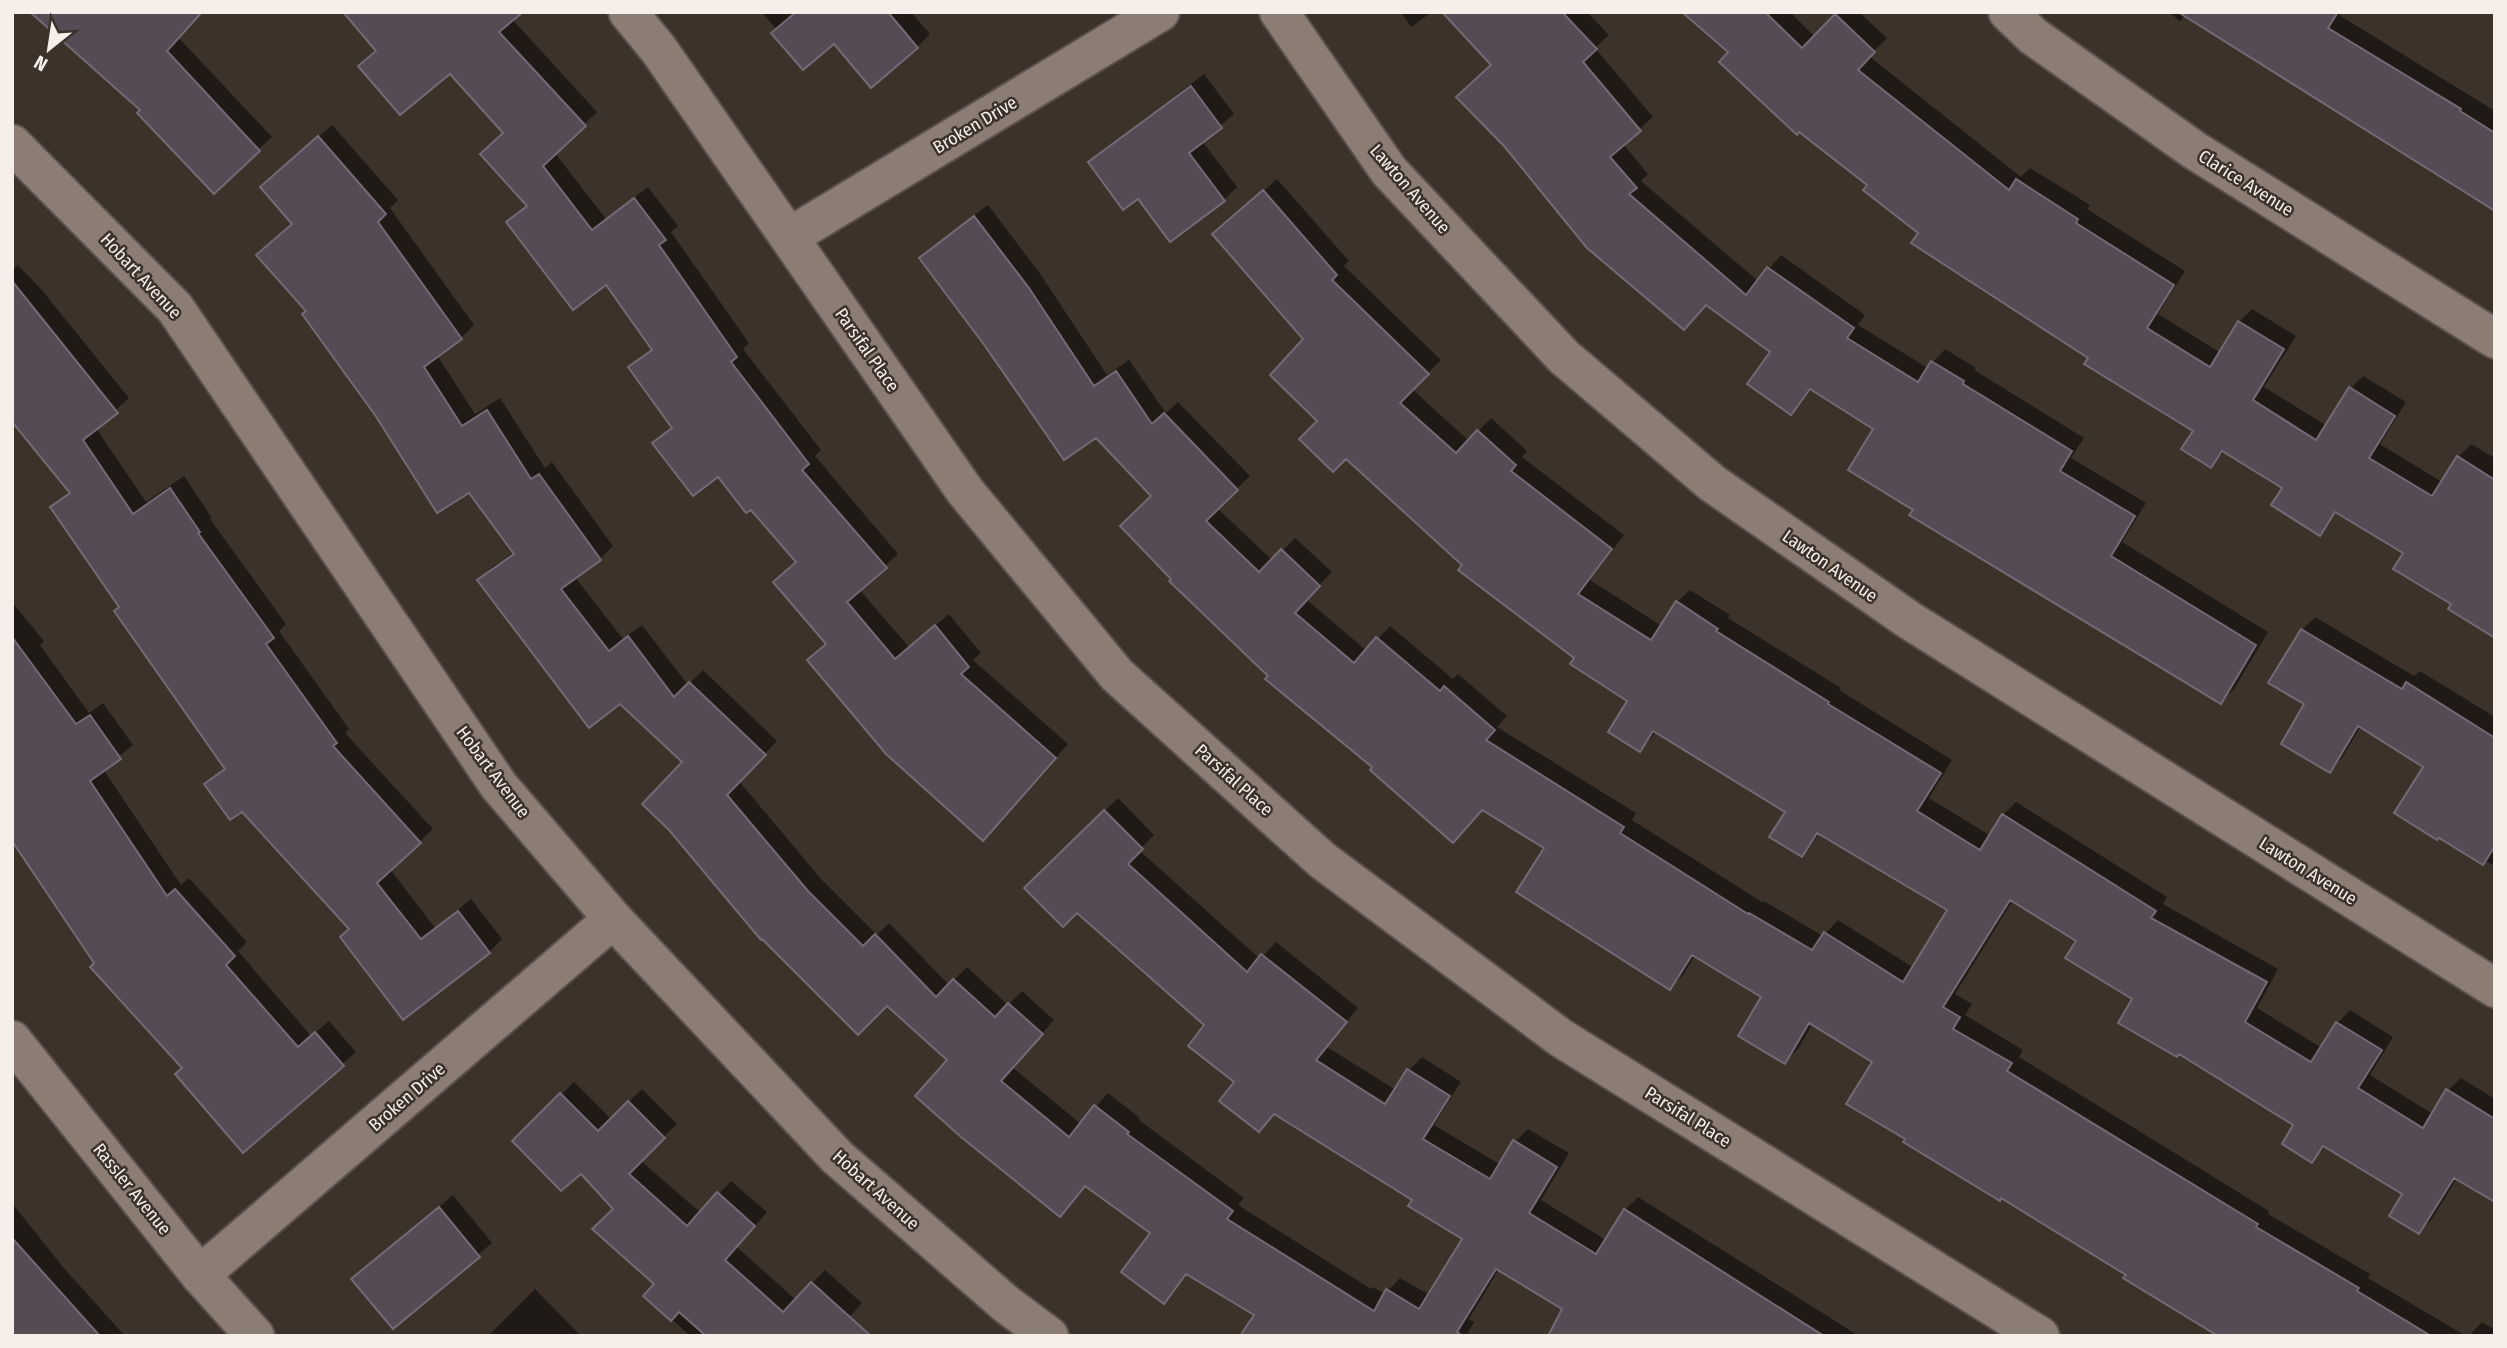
<svg xmlns="http://www.w3.org/2000/svg" width="2507" height="1348" font-family="'Fira Sans Condensed',sans-serif">
	<rect width="100%" height="100%" fill="#3d322a"/>
	<g fill="#0007">
		<polygon points="762,12 911,12 930,34 917,47 834,41 777,30"/>
		<polygon points="1401,12 1432,12 1411,27"/>
		<polygon points="1445,12 1587,12 1609,35 1595,48 1653,117 1623,144 1648,174 1641,181 1758,281 1781,255 1865,315 1858,325 1928,368 1945,349 1976,368 1974,370 2084,438 2071,458 2146,503 2122,542 2268,632 2234,689 2221,702 1915,509 1876,428 1812,389 1791,413 1772,351"/>
		<polygon points="1685,12 1790,12 1815,37 1839,12 1859,12 1887,38 1869,56 2021,177 2030,168 2090,205 2087,209 2185,271 2158,314 2221,353 2239,322 2252,309 2296,336 2264,387 2327,426 2350,389 2363,376 2406,402 2380,444 2442,482 2458,457 2471,444 2495,458 2495,636 2453,603 2406,553 2338,511 2319,533 2284,487 2225,451 2211,466 2195,430 2090,357 1920,233"/>
		<polygon points="2169,12 2341,12 2339,15 2495,111 2495,209 2186,15 2180,21"/>
		<polygon points="512,19 597,112 555,153 606,219 648,187 678,226 671,232 749,343 743,349 821,450 815,456 898,554 859,589 909,647 949,614 981,653 973,660 1068,744 996,825 809,660 827,643 798,561 751,507 718,474 654,443 673,426 630,367 653,348 607,283 508,222 528,204 505,132 450,71"/>
		<polygon points="47,25 178,37 272,137 214,191 142,110"/>
		<polygon points="1204,74 1234,114 1202,141 1237,187 1224,200 1139,196 1090,162 1103,150"/>
		<polygon points="332,125 398,200 390,208 474,325 461,338 437,355 475,414 500,398 545,468 552,462 613,546 600,559 575,577 623,639 642,625 688,685 703,670 777,741 739,781 821,879 877,935 889,923 949,985 967,967 1008,1005 1022,991 1054,1020 1012,1067 1081,1124 1108,1093 1140,1118 1139,1120 1244,1198 1238,1205 1371,1289 1373,1287 1385,1294 1400,1278 1430,1295 1465,1239 1414,1200 1237,1082 1207,1025 1077,910 1027,888 1118,798 1154,835 1139,850 1260,959 1276,942 1358,1008 1327,1047 1396,1090 1409,1070 1422,1057 1461,1082 1434,1125 1501,1165 1515,1142 1528,1129 1569,1153 1541,1200 1606,1240 1625,1210 1638,1197 1859,1336 1614,1336 1499,1269 1469,1319 1474,1322 1466,1336 1242,1336 1256,1314 1188,1273 1164,1301 1152,1232 1087,1184 1060,1214 950,1060 887,1004 684,762 620,702 480,580 492,567 514,552 470,490 308,311 294,223 275,174"/>
		<polygon points="1277,179 1349,261 1344,266 1441,360 1412,389 1469,441 1491,418 1527,451 1522,457 1624,535 1590,580 1662,626 1677,602 1690,590 1730,615 1728,618 1841,688 1839,690 1952,760 1929,798 1991,836 2003,815 2016,802 2167,897 2163,904 2278,969 2257,1008 2322,1048 2338,1023 2350,1010 2393,1037 2370,1075 2433,1114 2448,1090 2461,1078 2495,1099 2495,1200 2457,1178 2432,1219 2419,1232 2404,1193 2326,1146 2312,1160 2296,1125 2134,998 2078,940 2013,900 1955,994 1972,1004 1965,1015 2023,1050 2019,1057 2269,1211 2268,1214 2370,1274 2368,1278 2466,1336 2223,1336 1908,1139 1875,1061 1813,1023 1798,1049 1785,1062 1764,996 1695,955 1683,975 1670,988 1547,848 1483,808 1375,767 1270,676 1173,579 1153,495 1096,436 987,345 921,259 934,246 988,205 1041,275 1107,375 1129,360 1166,413 1178,402 1250,476 1217,508 1273,561 1295,538 1332,572 1306,599 1367,651 1390,626 1453,679 1458,674 1507,716 1497,727 1636,813 1632,820 1762,902 1764,901 1823,936 1838,920 1914,968 1950,910 1820,833 1802,855 1787,811 1657,731 1640,750 1630,700 1464,565 1319,421 1306,339 1228,222"/>
		<polygon points="18,265 41,289 129,398 96,428 146,502 184,476 212,518 210,519 286,624 279,631 349,729 345,733 433,829 390,869 435,928 471,899 502,939 489,952 351,928 242,809 206,784 226,767 52,507 70,491 12,419 12,270"/>
		<polygon points="12,602 44,641 40,645 89,713 103,703 133,745 103,769 181,885 189,878 247,942 238,951 311,1036 329,1021 356,1052 243,1150 184,1068 96,963 12,840"/>
		<polygon points="2315,617 2414,676 2420,671 2495,717 2495,866 2439,836 2425,767 2361,726 2342,758 2329,771 2307,704 2302,630"/>
		<polygon points="574,1082 611,1119 642,1089 677,1124 640,1160 701,1213 731,1181 767,1212 737,1247 796,1300 825,1270 862,1303 833,1336 690,1336 646,1296 656,1284 615,1209 581,1171 515,1141"/>
		<polygon points="453,1195 492,1243 393,1327 354,1279"/>
		<polygon points="12,1203 63,1267 123,1334 122,1336 12,1336"/>
		<polygon points="535,1289 581,1336 488,1336"/>
		<polygon points="2482,1322 2495,1330 2495,1336 2469,1336"/>
	</g>
	<g fill="#554b55" stroke="#746974" stroke-width="2">
		<polygon points="30,12 202,12 167,51 260,151 214,194 137,113 140,110"/>
		<polygon points="343,12 523,12 499,32 586,126 543,166 592,230 634,198 666,240 659,245 737,357 731,362 809,464 802,470 887,568 847,602 895,659 935,625 969,667 961,674 1056,758 983,841 886,754 807,660 826,644 773,582 796,562 751,510 746,513 718,477 693,496 652,443 672,428 628,367 652,350 606,285 573,310 506,222 527,206 480,154 503,133 450,74 400,115 358,66 376,51"/>
		<polygon points="796,12 888,12 918,48 871,88 834,44 803,70 771,33"/>
		<polygon points="1442,12 1562,12 1597,49 1583,62 1641,131 1610,157 1637,188 1629,194 1746,295 1767,267 1854,328 1847,338 1918,382 1931,361 1964,381 1963,384 2072,451 2060,471 2135,516 2111,556 2256,645 2221,704 1909,515 1913,510 1848,470 1873,429 1810,389 1791,415 1747,384 1770,352 1706,305 1684,330 1587,248 1504,146 1456,97 1491,65"/>
		<polygon points="1682,12 1765,12 1802,48 1835,14 1875,52 1858,70 2009,190 2016,179 2078,219 2076,223 2174,285 2147,328 2210,367 2238,321 2284,349 2253,400 2316,440 2349,387 2395,416 2369,458 2432,496 2457,456 2495,480 2495,638 2448,609 2451,604 2393,569 2403,553 2335,512 2320,536 2271,505 2282,488 2222,451 2211,468 2181,449 2193,431 2084,364 2088,358 1911,243 1918,233 1863,190 1867,185 1799,132 1797,135 1719,62 1728,52"/>
		<polygon points="2178,12 2338,12 2328,28 2461,109 2460,111 2495,133 2495,211"/>
		<polygon points="1191,86 1222,128 1189,153 1225,201 1170,242 1138,199 1123,210 1088,162"/>
		<polygon points="318,136 386,214 378,222 462,339 424,367 462,426 487,410 531,479 539,474 601,560 561,589 609,651 628,636 674,697 689,682 766,755 727,795 808,891 863,946 875,934 936,997 953,979 995,1017 1008,1003 1043,1034 1001,1081 1069,1137 1094,1105 1129,1132 1127,1134 1233,1211 1227,1219 1374,1311 1386,1289 1419,1309 1462,1239 1408,1206 1412,1200 1274,1114 1259,1132 1219,1101 1234,1082 1188,1046 1204,1025 1077,913 1063,927 1024,888 1104,810 1143,849 1128,864 1247,972 1261,954 1347,1022 1316,1060 1385,1104 1407,1069 1450,1096 1423,1139 1490,1179 1513,1140 1557,1167 1529,1213 1596,1254 1624,1209 1824,1336 1548,1336 1562,1309 1496,1269 1457,1332 1463,1336 1240,1336 1254,1315 1186,1274 1164,1304 1121,1272 1150,1233 1085,1186 1060,1217 961,1137 915,1096 947,1060 887,1006 858,1035 762,939 761,940 669,830 642,804 682,762 620,704 589,728 477,580 514,554 469,493 437,513 375,415 302,314 306,311 256,255 292,224 260,187"/>
		<polygon points="1263,190 1337,275 1332,280 1429,374 1400,403 1456,453 1477,430 1516,465 1511,471 1612,549 1578,594 1651,640 1676,601 1718,629 1716,631 1829,702 1828,704 1941,773 1917,811 1980,850 2002,814 2156,911 2151,918 2267,982 2245,1022 2311,1062 2336,1022 2382,1050 2358,1088 2423,1128 2446,1089 2495,1119 2495,1202 2454,1178 2419,1234 2389,1216 2402,1194 2323,1146 2312,1163 2282,1144 2293,1125 2179,1054 2177,1057 2118,1023 2132,999 2065,958 2076,941 2010,900 1943,1007 1960,1017 1953,1029 2012,1063 2007,1071 2258,1224 2256,1227 2359,1288 2357,1291 2431,1336 2218,1336 2123,1278 2126,1275 2001,1198 2000,1201 1903,1142 1905,1139 1846,1104 1872,1062 1809,1023 1785,1064 1738,1036 1761,997 1692,955 1670,990 1516,892 1544,848 1482,810 1453,843 1370,770 1372,767 1265,679 1268,676 1169,581 1171,579 1120,526 1151,496 1096,438 1064,460 985,346 919,258 974,216 1029,288 1094,386 1116,371 1152,424 1164,413 1238,490 1206,521 1259,572 1281,549 1320,586 1295,613 1354,663 1376,637 1440,691 1444,686 1495,730 1486,740 1624,827 1620,833 1748,914 1749,913 1812,950 1824,932 1903,982 1947,910 1817,833 1802,857 1769,837 1785,812 1653,731 1640,752 1608,732 1627,701 1570,664 1574,658 1458,570 1462,565 1346,459 1333,472 1299,439 1317,421 1270,375 1303,339 1212,234"/>
		<polygon points="12,281 118,413 83,440 133,514 170,488 200,532 198,533 274,638 266,644 337,743 333,746 421,843 377,883 421,939 458,911 490,953 403,1020 340,937 349,929 242,812 230,820 204,784 225,769 114,611 119,607 50,507 70,493 12,422"/>
		<polygon points="2301,629 2402,689 2406,682 2495,738 2495,846 2483,865 2439,838 2437,840 2394,813 2423,767 2358,726 2330,773 2281,744 2304,704 2268,683"/>
		<polygon points="12,637 76,724 90,715 121,759 90,781 167,896 175,889 235,956 226,965 298,1047 315,1032 344,1066 243,1153 175,1074 182,1068 90,967 94,963 12,841"/>
		<polygon points="560,1093 598,1131 628,1101 665,1138 629,1174 687,1226 717,1192 755,1226 725,1260 783,1312 811,1282 871,1336 706,1336 679,1312 671,1321 643,1296 654,1284 592,1229 613,1209 581,1174 561,1191 512,1141"/>
		<polygon points="439,1207 480,1257 393,1329 351,1279"/>
		<polygon points="12,1238 100,1336 12,1336"/>
	</g>
	<g fill="none" stroke-linecap="round" stroke-linejoin="round">
		<g stroke="#5b504a" stroke-width="42">
			<g id="minor">
				<polyline points="628,12 659,50 965,491 1117,675 1322,860 1561,1038 2040,1336"/>
				<polyline points="1279,12 1389,171 1564,357 1712,483 1909,620 2495,988"/>
				<polyline points="2008,12 2033,36 2194,150 2495,339"/>
				<polyline points="12,144 175,308 499,786 613,919 837,1157 1006,1304 1049,1336"/>
				<polyline points="789,237 1160,12"/>
				<polyline points="12,1040 200,1275 255,1336"/>
				<polyline points="200,1275 613,919"/>
			</g>
		</g>
		<use href="#minor" stroke="#8b7d74" stroke-width="38"/>
	</g>
	<g text-anchor="middle" dominant-baseline="central" stroke-width="5" stroke-linejoin="round" paint-order="stroke">
		<g font-size="18" fill="#f6eee9" stroke="#3d322a">
			<text transform="translate(975 125) rotate(-31)">Broken Drive</text>
			<text transform="translate(2246 183) rotate(32)">Clarice Avenue</text>
			<text transform="translate(1410 189) rotate(49)">Lawton Avenue</text>
			<text transform="translate(141 276) rotate(47)">Hobart Avenue</text>
			<text transform="translate(867 350) rotate(55)">Parsifal Place</text>
			<text transform="translate(1830 566) rotate(35)">Lawton Avenue</text>
			<text transform="translate(493 772) rotate(53)">Hobart Avenue</text>
			<text transform="translate(1234 780) rotate(42)">Parsifal Place</text>
			<text transform="translate(2308 871) rotate(32)">Lawton Avenue</text>
			<text transform="translate(407 1097) rotate(-41)">Broken Drive</text>
			<text transform="translate(1688 1117) rotate(32)">Parsifal Place</text>
			<text transform="translate(132 1189) rotate(51)">Rassler Avenue</text>
			<text transform="translate(876 1190) rotate(42)">Hobart Avenue</text>
		</g>
	</g>
	<rect width="2507" height="1348" fill="none" stroke="#f6eee9" stroke-width="28"/>
	<g transform="translate(49 49) rotate(210)" stroke="#3d322a" stroke-width="5" paint-order="stroke">
	<path d="M0-5L12 26L0 18L-12 26Z" fill="#f6eee9"/>
	<text y="-10" font-size="19" font-weight="bold" text-anchor="middle" fill="#f6eee9">N</text>
	</g>
</svg>
